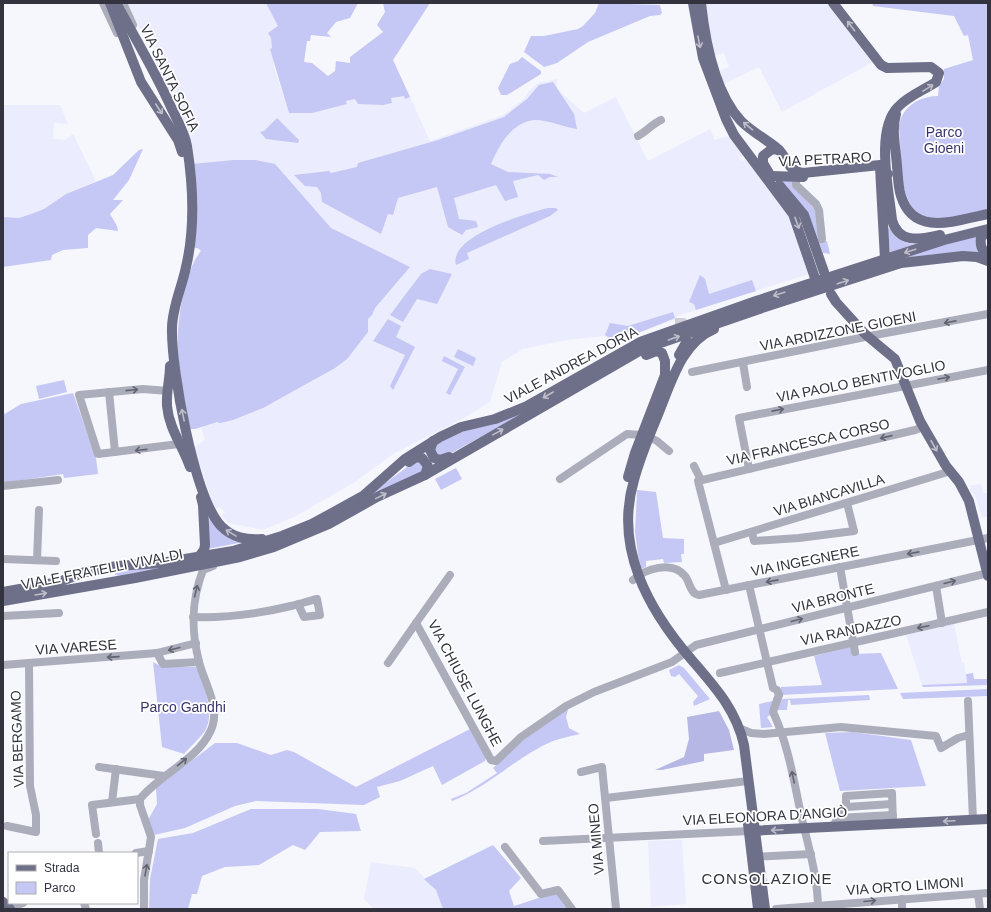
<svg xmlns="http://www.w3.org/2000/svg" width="991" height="912" font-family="Helvetica,sans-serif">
	<rect width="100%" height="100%" fill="#f6f7fd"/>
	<g fill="#ebecfd">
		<polygon points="127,3 266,3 279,27 271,38 272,48 274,67 289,113 347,104 346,101 355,99 391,98 404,96 405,99 410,97 430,141 503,115 523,100 529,91 538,83 557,79 557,89 584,113 616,97 648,161 710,129 715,140 728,136 743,155 739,157 742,161 747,160 790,218 809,274 677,316 676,319 638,333 617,345 605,336 567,340 523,349 502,362 490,402 464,418 393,454 355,482 294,517 263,530 228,523 221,515 225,512 220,507 216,508 214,506 194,449 198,444 205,440 201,427 195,429 193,261 201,251 196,248 192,164 188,124 185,124 158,70 152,29 139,29"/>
		<polygon points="705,3 828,3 873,62 782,112 759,67 724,84 719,71 729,67 724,53 714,56"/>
		<polygon points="3,105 60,105 68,124 54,123 53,139 65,140 73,134 96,181 66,194 44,209 31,214 19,218 3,217"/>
		<polygon points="981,484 983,493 988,493 988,516 982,518 975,496 970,490 971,487 968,486"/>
		<polygon points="954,624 962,663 964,663 967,683 922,685 906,635"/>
		<polygon points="682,840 686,904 651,907 648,841"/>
		<polygon points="371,862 415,868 436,890 443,909 374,909 364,899"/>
	</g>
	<g fill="#c5c7f4">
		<polygon points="266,3 358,3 350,18 336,22 327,33 331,37 311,35 310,41 307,41 304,62 312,63 328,76 335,71 336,61 350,63 350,57 383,32 377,25 385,12 383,3 430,3 393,60 410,97 405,99 404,96 391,98 392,103 383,105 358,104 355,99 346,101 347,104 312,113 289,113 270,49 272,48 271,38 268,33 278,26"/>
		<polygon points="599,3 660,5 662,13 660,15 650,16 588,42 557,63 544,67 524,52 531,36 544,36 578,29 583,26 595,13"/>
		<path d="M872,3h116v206c-16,3 -44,13 -60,9 -31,-7 -27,-65 -29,-90 1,-20 20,-32 39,-32l1,-10 5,-7v-10l29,-9 -5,-25 -4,1 -10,-20 -81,-10z"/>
		<polygon points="522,57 541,71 541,74 507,95 501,95 498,88 510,64 518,61"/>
		<path d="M553,82l21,32 3,15c-14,-2 -28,-9 -42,-9 -24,2 -36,26 -44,44l17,8 42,2 8,3h-8l-6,3 -6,-5 -25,6 5,16 -13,4 -9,-16 -42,13 5,21 17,2 2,6 -12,3 -4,5 -14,-8 -11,-40 -39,11 -5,17 -5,-1 -7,20 -59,-32 -1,-9 -4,-6 -12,-1 -11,-11 35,-4 2,2 26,-6 1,-4 80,-23 66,-23 23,-18 12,-14z"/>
		<polygon points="277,118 299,140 298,143 266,139 260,132 264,131"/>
		<polygon points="143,149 129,180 113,200 123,200 110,214 117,226 118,231 96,228 88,235 88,248 63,250 52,255 51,260 3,267 3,217 19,218 31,214 44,209 66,194 113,175 139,150"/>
		<path d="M234,160h21l20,4 56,64 79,39 -35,41 -3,7 -4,4v13l-21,27 -12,9 -72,40 -30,12 -13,3 -3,-1 -22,7h-5c-9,-49 -19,-87 -6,-136 4,-16 7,-29 17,-42l-3,-3h-5l-1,-84z"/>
		<polygon points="792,180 816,211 821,242 827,241 830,254 823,253 808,213 780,181"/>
		<path d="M548,208h8l2,2 -8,6 -83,37 2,6 -13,6c-8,-29 72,-52 92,-57z"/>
		<path d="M890,228c4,10 14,16 25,16l-25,9 -2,-24z"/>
		<path d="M980,234l2,20c-32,-2 -62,0 -94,9l51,-18z"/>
		<polygon points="430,269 452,274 437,304 417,299 403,322 390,315 421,274"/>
		<polygon points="700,275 705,279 709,294 752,280 756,291 696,310 694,304 689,302"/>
		<polygon points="673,312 675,318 616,342 605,335 610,323 628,326"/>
		<polygon points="388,319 401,326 396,337 415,347 393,390 390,386 405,355 373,341"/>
		<polygon points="458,349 476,358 473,366 454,357"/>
		<polygon points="444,356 465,367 450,395 446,393 458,369 442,361"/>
		<polygon points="64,380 67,392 39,399 36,386"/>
		<polygon points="73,393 96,458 98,474 64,478 63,474 3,483 3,415 21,404"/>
		<polygon points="537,406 446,456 440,458 433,450 435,444 459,433"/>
		<path d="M415,461l4,-1 5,3 1,6 -3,4 -51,24 -51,28 -47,19 -45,13 -107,19 -6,-1 2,-6c16,-3 32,0 48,-3 28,-5 57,-9 84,-16 62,-16 116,-50 166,-89z"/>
		<polygon points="456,468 462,479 441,490 435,479"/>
		<polygon points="637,490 656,492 663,538 684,539 684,554 681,554 682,562 664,563 663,559 646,561 646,567 640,569 635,532"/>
		<polygon points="209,515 244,542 207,549"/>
		<polygon points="851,647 852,654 881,653 898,689 781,695 781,687 822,685 814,656"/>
		<path d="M153,662l9,5h35c6,19 19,45 8,64 -6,8 -15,16 -21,23l-22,-7z"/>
		<polygon points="679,665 684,668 710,699 694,706 693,702 698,696 679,674 675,677 671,676 669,670"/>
		<polygon points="973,673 974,679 988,679 988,685 923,687 922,685 967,683 966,674"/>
		<polygon points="988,689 988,696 903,699 900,693"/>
		<polygon points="869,695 870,700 791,705 790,700 788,700 787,710 778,710 773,707 770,715 767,717 773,727 761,728 759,704 782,699"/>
		<path d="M565,710h3l-2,7 3,11 11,6c-9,2 -19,4 -27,7 -36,15 -64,46 -101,60l-1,-2 15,-6 31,-20 -4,-5 25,-24z"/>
		<polygon points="472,728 486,757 485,761 442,785 433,766 400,781 377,787 380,797 364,805 256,801 235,806 185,828 154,835 148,820 157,804 156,788 215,743 237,743 271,755 287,750 294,752 356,787"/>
		<polygon points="853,732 911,740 926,786 840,791 825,733"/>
		<polygon points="251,809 318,809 356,814 361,831 320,832 305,850 293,845 259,865 225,867 202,876 197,894 192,894 188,909 149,909 150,879 158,839 193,833"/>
		<polygon points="493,845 521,878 509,891 514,906 554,893 557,894 564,905 570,909 443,909 436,890 424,879"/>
	</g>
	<polygon fill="#b6b7e5" points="719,711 729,730 734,750 704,754 704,761 662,770 655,770 684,757 689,739 687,717"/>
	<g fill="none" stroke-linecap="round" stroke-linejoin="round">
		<polyline stroke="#cfd0d7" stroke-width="10" stroke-dasharray="10 5" stroke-linecap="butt" points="675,323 683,323 689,332"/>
		<g stroke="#acadbb" stroke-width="8">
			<polyline points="103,3 117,33"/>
			<polyline points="123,3 133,25"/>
			<path d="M638,136c9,-5 14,-12 23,-16"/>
			<polyline points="796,178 796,185 816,204 819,210 822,239"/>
			<polyline points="743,363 747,387"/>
			<polyline points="692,372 875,335 988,314"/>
			<polyline points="168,391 143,389 79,395 98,454 179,444"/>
			<polyline points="109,392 115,452"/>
			<polyline points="649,437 657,441 669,451"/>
			<polyline points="694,466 701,480"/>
			<polyline points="749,469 739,418 988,370"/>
			<polyline points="560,479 627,434 643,435"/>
			<polyline points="3,486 58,480"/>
			<polyline points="752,532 754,541 799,538 854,531 847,503"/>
			<polyline points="714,543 951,471"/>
			<polyline points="3,559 56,561"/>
			<polyline points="37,560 39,510"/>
			<polyline points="840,567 855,652"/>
			<polyline points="450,575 416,623 491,760 496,761 521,737 566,706 594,692 672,662 696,645 988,573"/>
			<path d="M633,580c12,-11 39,-20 52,-4 5,6 5,18 14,19l289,-57"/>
			<polyline points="749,585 773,688 777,690 779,695"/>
			<polyline points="936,586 942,623"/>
			<polyline points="726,590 698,481 915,430 923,427"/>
			<polyline points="3,616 59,613"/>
			<path d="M193,617c33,1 65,-3 98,-11 9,-2 17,-5 26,-7l3,16 -16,2 -6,-13"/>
			<polyline points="157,653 163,664 199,662"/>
			<polyline points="388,663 416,623"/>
			<polyline points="3,665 157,653 196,643"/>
			<polyline points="720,673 988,612"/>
			<path d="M777,700l-4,12c16,34 21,71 29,107 7,30 16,59 16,90"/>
			<polyline points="968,701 973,820"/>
			<polyline points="739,728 751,733 764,734 841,727 936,736 941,748 958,738 969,735"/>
			<polyline points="99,767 164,776"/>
			<polyline points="581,772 602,767 616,909"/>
			<polyline points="606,798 748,781"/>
			<polyline points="112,802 116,769"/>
			<polyline points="846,807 892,804"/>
			<polyline points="838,818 893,815"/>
			<polyline points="7,826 36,832 36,815 30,786 29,663"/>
			<polyline points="832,827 846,807 846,796 892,793 893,824"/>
			<polyline points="96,834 92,805 140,799"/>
			<polyline points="543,841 749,831"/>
			<polyline points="98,843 99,853"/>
			<polyline points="505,847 541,894 558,890 572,909"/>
			<polyline points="136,853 149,851"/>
			<polyline points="753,857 811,854"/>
			<polyline points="978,894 980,909"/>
			<polyline points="84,903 86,909"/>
			<polyline points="9,908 23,903"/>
			<path d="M144,909v-29l7,-43 -11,-32v-6c19,-24 57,-39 70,-67 12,-23 -5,-47 -11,-70 -8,-32 -8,-61 4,-92l10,-4"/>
			<polyline points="776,909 988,893"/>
			<polyline points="902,909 902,899"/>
		</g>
		<g stroke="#6e6f88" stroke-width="10">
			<polyline points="110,3 141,82 178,140 182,152"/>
			<path d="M116,3c19,35 39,68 55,104 6,13 14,26 16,39 6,38 8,83 -1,121 -4,20 -14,41 -14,61 -1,41 22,169 49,198 12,12 25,14 41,13"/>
			<polyline points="693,3 703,58 726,119 734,135 793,214 816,281"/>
			<path d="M701,3c4,37 14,90 40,118 11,11 25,18 37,28 10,9 9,22 25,24l77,-8 8,9"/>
			<path d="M833,3l48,62 6,3 44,-1 8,6 -3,9c-12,8 -28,14 -38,25 -23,23 -9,83 -6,113 7,25 29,19 48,15"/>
			<path d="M896,114c-5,16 0,36 1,52 1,10 1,21 4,30 13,42 56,24 87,18"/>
			<polyline points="880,167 885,259"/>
			<polyline points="769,173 763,163 763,156 772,149 779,150"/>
			<polyline points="771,176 803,177"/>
			<polyline points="779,185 804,215 824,272"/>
			<path d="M988,232l-7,5c-1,8 0,13 7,18"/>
			<polyline points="831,294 836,302 865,334 895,359 920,421 946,466 959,482 969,501 988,576"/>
			<path d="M714,329c-32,13 -43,54 -55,83 -9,22 -19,45 -25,68 -20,68 14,129 57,179 23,27 45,50 53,86l21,164"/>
			<polyline points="679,355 687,341"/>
			<path d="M170,366c0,13 -4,26 -3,40 2,23 16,40 23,61"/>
			<polyline points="433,441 430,450 434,458 440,460 449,457"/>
			<polyline points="409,462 416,457 422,458 428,466 425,475"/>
			<polyline points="628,477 635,453 665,375 665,361 662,353 656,351 646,355"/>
			<polyline points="198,558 204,550 205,545 203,505 201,497"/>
			<polyline points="3,592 59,582 85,572 117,566 161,563 233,551 282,536 312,524 363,496 405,459 440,437 461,427 495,419 525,407 640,342 756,301 944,240 988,229"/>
			<polyline points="3,601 135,578 240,557 274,547 329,524 377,497 425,475 643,349 768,306 901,263 963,256 977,257 988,261"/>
			<polyline points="748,824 758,909"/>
			<polyline points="749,831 988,819"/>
			<polyline points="3,902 10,909"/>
		</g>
		<polyline stroke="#acadbb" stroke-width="8" points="777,700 779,695"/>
	</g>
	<defs><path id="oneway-shaft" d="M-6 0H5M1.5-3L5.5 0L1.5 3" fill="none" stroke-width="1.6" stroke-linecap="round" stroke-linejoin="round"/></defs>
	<g stroke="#bebec9">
		<use href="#oneway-shaft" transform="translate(851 26) rotate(-127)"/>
		<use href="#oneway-shaft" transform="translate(699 42) rotate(79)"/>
		<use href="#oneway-shaft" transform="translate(928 88) rotate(-31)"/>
		<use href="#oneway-shaft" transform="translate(159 109) rotate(57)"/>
		<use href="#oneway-shaft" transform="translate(748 126) rotate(-141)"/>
		<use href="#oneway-shaft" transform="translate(797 223) rotate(70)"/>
		<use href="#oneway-shaft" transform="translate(910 251) rotate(162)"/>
		<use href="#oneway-shaft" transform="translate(843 282) rotate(-18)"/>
		<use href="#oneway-shaft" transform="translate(779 294) rotate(162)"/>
		<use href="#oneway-shaft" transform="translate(674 338) rotate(-19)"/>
		<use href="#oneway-shaft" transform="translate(548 395) rotate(150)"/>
		<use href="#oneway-shaft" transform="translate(183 415) rotate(-101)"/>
		<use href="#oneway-shaft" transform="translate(498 432) rotate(-29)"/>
		<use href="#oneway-shaft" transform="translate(934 446) rotate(61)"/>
		<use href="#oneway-shaft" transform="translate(381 496) rotate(-26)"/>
		<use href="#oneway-shaft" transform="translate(231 533) rotate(-149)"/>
		<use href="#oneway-shaft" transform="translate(41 594) rotate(-10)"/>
		<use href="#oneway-shaft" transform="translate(949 821) rotate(177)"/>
		<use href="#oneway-shaft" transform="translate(777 830) rotate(177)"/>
	</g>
	<g stroke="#636471">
		<use href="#oneway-shaft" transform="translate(950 322) rotate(169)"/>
		<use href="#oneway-shaft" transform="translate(944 378) rotate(-11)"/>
		<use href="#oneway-shaft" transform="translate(132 390) rotate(-6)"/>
		<use href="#oneway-shaft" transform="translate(778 410) rotate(-11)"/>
		<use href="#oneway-shaft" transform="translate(886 437) rotate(167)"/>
		<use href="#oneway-shaft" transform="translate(141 450) rotate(174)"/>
		<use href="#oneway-shaft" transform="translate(913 553) rotate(169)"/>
		<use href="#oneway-shaft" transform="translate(772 581) rotate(169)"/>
		<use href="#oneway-shaft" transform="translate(950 582) rotate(-14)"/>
		<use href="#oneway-shaft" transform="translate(196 591) rotate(-76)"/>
		<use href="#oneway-shaft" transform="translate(797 620) rotate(-14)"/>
		<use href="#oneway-shaft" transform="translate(923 627) rotate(168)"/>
		<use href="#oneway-shaft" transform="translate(174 649) rotate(166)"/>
		<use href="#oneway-shaft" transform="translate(113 657) rotate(176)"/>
		<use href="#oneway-shaft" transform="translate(182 762) rotate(-39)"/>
		<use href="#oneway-shaft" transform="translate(793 777) rotate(-102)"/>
		<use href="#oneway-shaft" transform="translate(146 870) rotate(-80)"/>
		<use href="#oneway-shaft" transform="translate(870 901) rotate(-5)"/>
	</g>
	<g text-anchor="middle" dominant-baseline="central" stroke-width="3.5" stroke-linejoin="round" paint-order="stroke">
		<g font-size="14" fill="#32333f" stroke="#fff">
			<text transform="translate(170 78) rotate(64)">VIA SANTA SOFIA</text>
			<text transform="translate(825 159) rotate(-3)">VIA PETRARO</text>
			<text transform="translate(838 331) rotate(-11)">VIA ARDIZZONE GIOENI</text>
			<text transform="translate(571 365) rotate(-28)">VIALE ANDREA DORIA</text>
			<text transform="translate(861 381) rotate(-11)">VIA PAOLO BENTIVOGLIO</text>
			<text transform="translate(808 442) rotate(-13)">VIA FRANCESCA CORSO</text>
			<text transform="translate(829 495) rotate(-17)">VIA BIANCAVILLA</text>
			<text transform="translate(805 561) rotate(-11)">VIA INGEGNERE</text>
			<text transform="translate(102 569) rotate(-11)">VIALE FRATELLI VIVALDI</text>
			<text transform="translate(833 598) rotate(-14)">VIA BRONTE</text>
			<text transform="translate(851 630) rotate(-12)">VIA RANDAZZO</text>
			<text transform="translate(76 647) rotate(-4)">VIA VARESE</text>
			<text transform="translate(465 683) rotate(62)">VIA CHIUSE LUNGHE</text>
			<text transform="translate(17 739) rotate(-92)">VIA BERGAMO</text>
			<text transform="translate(765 816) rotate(-3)">VIA ELEONORA D'ANGIÒ</text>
			<text transform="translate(596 839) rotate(-95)">VIA MINEO</text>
			<text transform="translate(905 886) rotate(-4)">VIA ORTO LIMONI</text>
		</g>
		<g font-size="14" fill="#37346c" stroke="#fff">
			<text x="944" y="132">Parco<tspan x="944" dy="16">Gioeni</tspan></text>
			<text x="183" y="707">Parco Gandhi</text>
		</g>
		<g font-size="15" letter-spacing="1" fill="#32333f" stroke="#fff">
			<text x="767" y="878">CONSOLAZIONE</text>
		</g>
	</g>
	<rect width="991" height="912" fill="none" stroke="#32333f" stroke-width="8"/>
	<rect x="8" y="852" width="130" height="52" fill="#ffffff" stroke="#adadb2"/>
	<rect x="16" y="865" width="20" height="6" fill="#6e6f88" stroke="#adadb2"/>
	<text x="44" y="872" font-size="12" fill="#32333f">Strada</text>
	<rect x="16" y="882" width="20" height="12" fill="#c5c7f4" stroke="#adadb2"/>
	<text x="44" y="892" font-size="12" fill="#32333f">Parco</text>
</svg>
